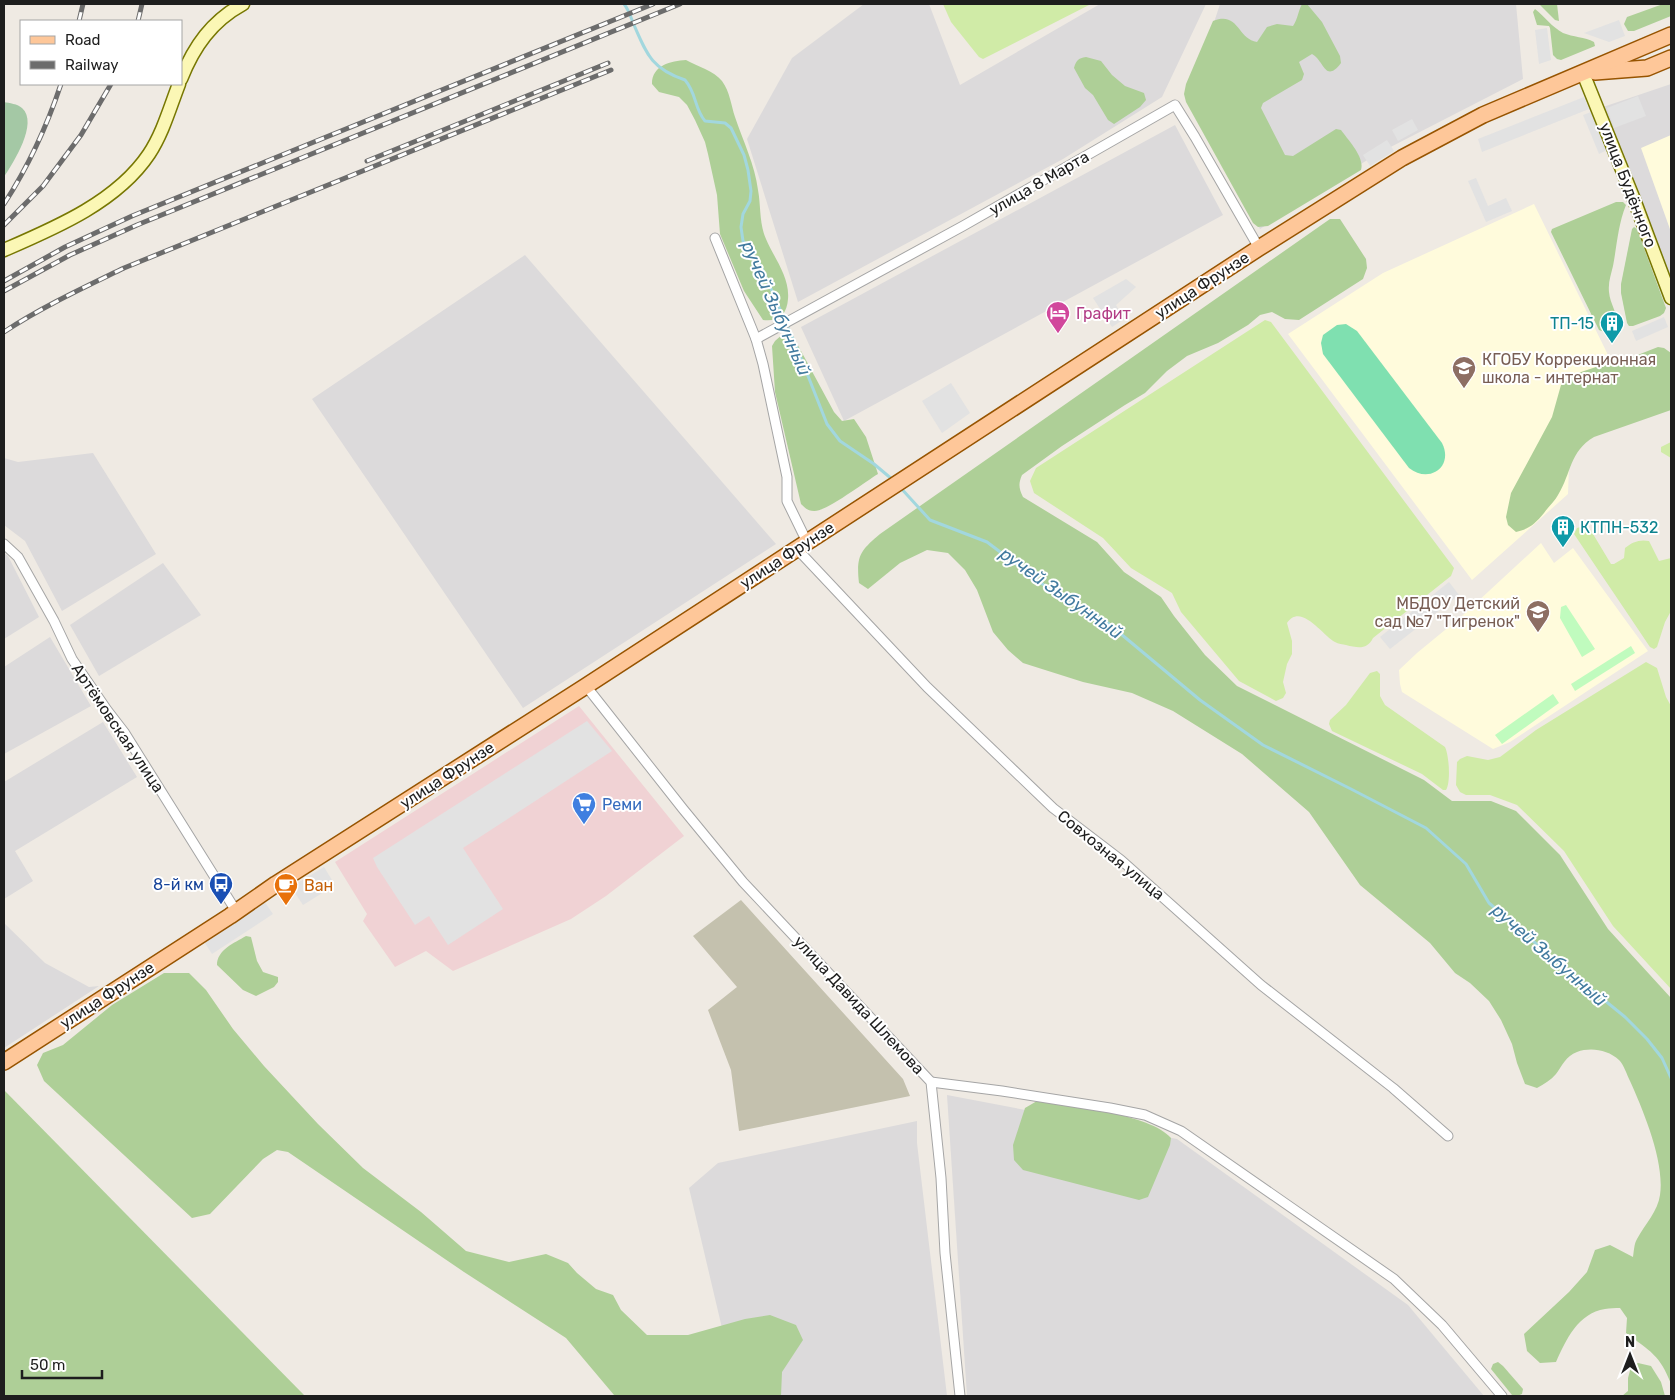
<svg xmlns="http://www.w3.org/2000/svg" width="1675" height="1400" font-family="Rubik,sans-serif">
	<rect width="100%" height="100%" fill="#efeae3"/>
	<g fill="#dcdadb">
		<polygon points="864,4 929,4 960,85 1100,4 1206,4 1162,97 1063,159 798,302 747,139 792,58"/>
		<polygon points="1220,4 1516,4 1523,79 1375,155 1260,229 1188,102"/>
		<polygon points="1671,84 1671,282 1603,107"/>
		<polygon points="1175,125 1223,215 844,421 801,327"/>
		<polygon points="525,255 776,544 523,708 312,399"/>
		<polygon points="93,453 156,554 62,611 25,541 4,525 4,458 18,462"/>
		<polygon points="4,553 8,556 39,617 4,639"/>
		<polygon points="163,563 201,615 99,676 70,625"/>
		<polygon points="50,637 91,706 4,754 4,667"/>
		<polygon points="103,722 137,777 15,851 33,881 4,899 4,782"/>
		<polygon points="4,923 45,963 89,987 99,986 4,1048"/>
		<polygon points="947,1095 1177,1139 1408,1305 1484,1396 967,1396"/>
		<polygon points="917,1121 917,1143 947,1396 738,1396 689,1188 718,1163"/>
	</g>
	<polygon fill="#f0d2d4" points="579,706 684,836 606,896 571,919 453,971 426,951 395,967 363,921 367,914 335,862"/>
	<g fill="#fffbdc">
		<polygon points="1671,135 1671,232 1641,148"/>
		<polygon points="1534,204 1608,355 1620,375 1571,407 1568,494 1472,580 1288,334 1383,273"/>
		<polygon points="1541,543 1554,563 1573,548 1648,651 1510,742 1493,749 1402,692 1400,684 1399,670 1417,653 1462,616"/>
	</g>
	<polygon fill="#c4c1ae" points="741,900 903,1079 910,1096 739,1131 731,1070 708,1010 737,987 693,936"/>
	<g fill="#d0eba7">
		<polygon points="943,4 1091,4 983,59 979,57 951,22"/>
		<path d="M1265,320l6,2 183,246 -3,8 -78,62c-6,12 -15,10 -27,7 -3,-1 -8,-1 -11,-3 -12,-6 -34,-40 -48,-19l5,18v13l-5,10 -4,18 3,11 -3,5 -7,3 -37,-20 -58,-69 -9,-19 -41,-25 -28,-30 -69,-45 -4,-12 6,-13z"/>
		<polygon points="1671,442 1671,458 1661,452 1661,447"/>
		<path d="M1584,526l6,3 21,35h3l10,-6 1,-10c7,-6 15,-9 24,-7l10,20 12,-3v53l-6,11 -8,25 -3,2 -4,-2 -76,-113 3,-6z"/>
		<polygon points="1646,662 1657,668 1666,697 1671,706 1671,989 1613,926 1564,851 1517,805 1490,795 1466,795 1460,792 1456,785 1457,762 1460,759 1467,756 1488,760 1500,757 1536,730"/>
		<path d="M1377,671l3,3v22l5,9 60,42c4,8 6,35 1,43h-3l-21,-16 -90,-43 -3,-7 1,-4 16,-15 24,-32z"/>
	</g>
	<g fill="#aecf97">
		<path d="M1302,4h5l15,18 18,34 1,7c-16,21 -17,-3 -29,-9l-13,8 5,12 -2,6 -39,23 -2,5 24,47 8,1 43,-27 5,1c7,10 24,27 20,40l-93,56 -10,1 -5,-4 -67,-121 -2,-8 2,-10 27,-63c26,-10 24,18 44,21l10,-15 10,-3 16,2c5,-7 5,-15 9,-22z"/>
		<polygon points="1539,4 1557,4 1559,21 1555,20"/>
		<polygon points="1663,4 1671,4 1671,16 1634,31 1628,31 1624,24 1627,17"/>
		<path d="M1535,9c10,8 17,18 28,24 10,4 22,4 31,9l1,4 -34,14 -4,-1 -4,-4 -3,-27 -1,-2 -12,-1 -4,-13z"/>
		<path d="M1086,57l15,4 11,14 13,11 19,7 2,7 -6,7 -26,17 -6,-4 -15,-25 -8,-7 -11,-20c2,-7 4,-10 12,-11z"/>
		<path d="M686,60c11,6 28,11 36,21 8,11 9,24 13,36 8,24 20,48 23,73 3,16 1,33 8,49 8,19 24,38 22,60 -1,15 -9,23 -25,21l-19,-29 -24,-57 -3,-39 -9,-41 -3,-12 -10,-22 -8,-15 -8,-8 -20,-5 -7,-8c0,-19 19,-23 34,-24z"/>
		<path d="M1616,202h7l3,3c-8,20 -9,40 -13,61 -2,9 -5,16 -4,26 1,12 9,22 9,34 -7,4 -11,8 -19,4l-48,-98 1,-3z"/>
		<path d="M1330,219h10l26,40 1,9 -4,11 -64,41 -14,-1 -13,-7 -12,3 -12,10 -30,18 -31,13 -20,15 -22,22 -20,12 -63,41 -40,29c-4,9 -3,14 1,22l74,45 27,30 37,25 13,19 31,39 32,31 187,94 28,21h39l25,10 44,44 48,74 63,69v386c-11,-29 -21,-33 -45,-51l1,-15 -7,-10c-5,0 -10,0 -15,1 -27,4 -39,31 -49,53l-16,1 -13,-12 -3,-17 45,-42 18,-20 8,-22 15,-5 23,12c1,-6 1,-13 4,-18 8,-15 21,-28 23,-44 5,-33 -17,-85 -30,-114 -3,-6 -6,-16 -11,-21 -11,-10 -28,-13 -42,-8 -11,4 -15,14 -21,22 -5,6 -12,10 -19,14l-12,-4 -8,-21 -5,-19 -11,-24 -12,-19 -19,-18 -15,-10 -25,-30 -70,-58 -51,-73 -67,-58 -69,-43 -41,-18 -49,-11 -60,-19 -15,-13 -15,-18 -16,-42 -12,-20 -17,-17 -21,-3 -27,13 -32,26 -9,-6c-3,-27 1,-32 21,-49z"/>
		<polygon points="1634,227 1637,229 1666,308 1664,313 1660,316 1633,326 1629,326 1627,323 1621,293 1621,284 1632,229"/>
		<path d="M784,333l6,1 4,4 40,74 8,9 12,-2 12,18 12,37c-12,7 -52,38 -64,37 -6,0 -9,-3 -13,-7l-26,-112 -3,-46 3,-5z"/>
		<path d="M1658,347l6,1 7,5v57l-77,27c-25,15 -22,35 -36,58 -3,6 -10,12 -14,18 -9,11 -15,16 -28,19l-8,-7 -2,-8 5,-24 41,-76 9,-32 14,-10 6,-3 21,-7h10z"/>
		<path d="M246,936l5,1 6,24 6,11 15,5v5l-4,5 -18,9 -13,-6 -26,-25c0,-15 17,-22 29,-29z"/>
		<polygon points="164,973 189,973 206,990 233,1029 264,1066 318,1124 363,1168 421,1212 466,1251 509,1262 546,1254 568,1263 577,1273 596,1289 613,1295 621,1310 647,1335 688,1335 745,1319 770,1315 796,1325 803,1340 782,1372 781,1396 614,1395 566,1338 464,1272 288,1152 277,1150 263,1159 210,1214 192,1218 44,1081 37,1065 43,1053 63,1045 112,1005"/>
		<polygon points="4,1090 305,1396 4,1396"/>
		<path d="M1037,1101c32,5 114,13 134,37l-1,7 -22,52 -9,3 -116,-30 -9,-10 -1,-15 12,-37z"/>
		<polygon points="1498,1362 1503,1366 1523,1389 1522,1394 1517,1396 1512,1395 1491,1369 1493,1364"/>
		<polygon points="1638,1363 1651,1366 1661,1382 1665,1396 1622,1396 1628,1391 1628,1378 1631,1367"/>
	</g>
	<path fill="#a4c8a5" d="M4,102c5,1 14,2 18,6 17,15 -9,55 -18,69z"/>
	<g fill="#c0fbbe">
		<polygon points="1566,605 1595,649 1582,657 1560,618 1561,607"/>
		<polygon points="1631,646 1635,653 1575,691 1571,684"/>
		<polygon points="1553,694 1559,703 1502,744 1495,735"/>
	</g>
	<path fill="#7fe0b0" d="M1346,324l11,7 85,112c12,24 -13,41 -33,25l-86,-114 -2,-11 2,-8 14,-10z"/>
	<g fill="#e2e2e2">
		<polygon points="1619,20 1625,36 1609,42 1584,33"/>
		<polygon points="1547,28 1551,60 1539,64 1535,30"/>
		<polygon points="1638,96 1646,116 1614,128 1607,108"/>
		<polygon points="1584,97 1589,109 1482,152 1478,139"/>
		<polygon points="1591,112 1607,150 1599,154 1583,115"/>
		<polygon points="1412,119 1418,130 1398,141 1392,130"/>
		<polygon points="1387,140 1394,151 1370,166 1363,155"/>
		<polygon points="1476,178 1488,206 1506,198 1512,211 1486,222 1468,181"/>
		<polygon points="1126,279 1136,287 1116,305 1124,319 1112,327 1093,298"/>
		<polygon points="1664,317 1668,327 1636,341 1632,331"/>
		<polygon points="951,383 970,413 942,433 922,401"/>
		<polygon points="1449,582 1459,595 1390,649 1380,637"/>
		<polygon points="587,721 612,751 463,848 503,909 448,945 429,916 415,925 377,867 373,858"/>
		<polygon points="324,867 335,885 303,905 291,887"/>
		<polygon points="264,901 273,914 212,954 203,940"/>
	</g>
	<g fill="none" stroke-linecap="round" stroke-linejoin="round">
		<g stroke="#a2d7de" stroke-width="3">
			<path d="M624,4c5,6 7,14 10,21 13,30 18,44 51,55 12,14 9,28 20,41l20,2 6,5 13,27 4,15 3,21 -1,10 -7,13 -2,13 2,14 18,25 36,82 30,76 13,17 34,23 19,16"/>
			<polyline points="899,486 930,520 987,542 1049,589 1103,619 1200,700 1263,745 1351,789 1426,828 1466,864 1489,903 1555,960 1625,1017 1647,1039 1662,1058 1671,1078"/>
		</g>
		<g stroke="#a5a5a5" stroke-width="11">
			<g id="street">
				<polyline points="715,238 756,339 763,364 787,477 787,501 807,542"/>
				<polyline points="756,339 963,226 1175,105 1195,137 1259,248"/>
				<polyline points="4,544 18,557 54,621 72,659 107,710 124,732 236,911"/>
				<polyline points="797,549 927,687 1053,808 1121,860 1261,985 1393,1088 1448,1136"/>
				<polyline points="586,686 683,809 743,882 931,1082 941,1178 945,1253 960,1396"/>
				<polyline points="931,1082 1002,1091 1110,1108 1145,1115 1181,1131 1394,1279 1442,1325 1502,1396"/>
			</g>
		</g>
		<g stroke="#777702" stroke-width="15">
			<g id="secondary">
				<polyline points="1583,73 1633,197 1671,298"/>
				<path d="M181,79c13,-33 31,-58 62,-75"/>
				<path d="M4,250c51,-22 113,-48 145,-96 14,-21 21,-47 30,-70"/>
			</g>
		</g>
		<g stroke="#975400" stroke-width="18">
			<g id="primary">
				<polyline points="1595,72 1647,68 1671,58"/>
				<polyline points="4,1062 230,916 276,884 586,686 1259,248 1402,158 1483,115 1671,35"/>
			</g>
		</g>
		<use href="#street" stroke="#fff" stroke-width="9"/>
		<use href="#secondary" stroke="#fbf7b5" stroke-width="12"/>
		<use href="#primary" stroke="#fec799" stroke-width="15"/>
		<g stroke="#6c6c6c" stroke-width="5">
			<g id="rail">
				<polyline points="79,21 83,4"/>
				<polyline points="138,21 142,4"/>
				<polyline points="367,161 608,63"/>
				<path d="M4,204c24,-37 43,-78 57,-120"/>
				<polyline points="4,225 43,186 81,135 111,84"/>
				<polyline points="4,281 65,247 132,216 653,4"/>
				<polyline points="4,291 70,255 137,225 680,4"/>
				<path d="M4,332c38,-25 79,-44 120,-64l487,-198"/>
			</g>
		</g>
		<use href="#rail" stroke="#fff" stroke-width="3" stroke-dasharray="9" stroke-linecap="butt"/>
	</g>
	<defs>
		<g id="hotel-pin" transform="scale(1.25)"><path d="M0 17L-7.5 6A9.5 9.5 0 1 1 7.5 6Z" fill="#d1479c" stroke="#fff"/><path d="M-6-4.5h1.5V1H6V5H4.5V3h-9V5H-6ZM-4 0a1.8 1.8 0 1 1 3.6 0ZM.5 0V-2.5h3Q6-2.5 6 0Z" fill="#fff"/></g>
		<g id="building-pin" transform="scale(1.25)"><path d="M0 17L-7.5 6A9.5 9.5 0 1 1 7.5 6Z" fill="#0f9aa8" stroke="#fff"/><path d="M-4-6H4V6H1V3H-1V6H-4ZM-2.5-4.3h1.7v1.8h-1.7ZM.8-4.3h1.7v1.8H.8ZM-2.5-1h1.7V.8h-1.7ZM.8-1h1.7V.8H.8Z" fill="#fff"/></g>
		<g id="school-pin" transform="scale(1.25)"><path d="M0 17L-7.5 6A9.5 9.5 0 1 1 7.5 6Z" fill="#8d6e63" stroke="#fff"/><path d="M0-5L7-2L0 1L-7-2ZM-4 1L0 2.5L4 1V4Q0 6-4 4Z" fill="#fff"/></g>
		<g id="supermarket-pin" transform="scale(1.25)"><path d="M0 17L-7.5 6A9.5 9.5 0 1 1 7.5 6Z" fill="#3f7fe0" stroke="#fff"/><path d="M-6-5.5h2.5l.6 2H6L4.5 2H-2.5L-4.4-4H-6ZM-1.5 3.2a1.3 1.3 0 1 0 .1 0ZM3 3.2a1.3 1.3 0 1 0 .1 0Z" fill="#fff"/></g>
		<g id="bus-pin" transform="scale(1.25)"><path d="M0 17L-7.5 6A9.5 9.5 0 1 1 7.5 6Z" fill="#1a4fb4" stroke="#fff"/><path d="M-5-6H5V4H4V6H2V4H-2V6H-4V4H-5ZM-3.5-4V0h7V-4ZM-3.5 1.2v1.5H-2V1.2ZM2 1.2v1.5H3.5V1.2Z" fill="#fff"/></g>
		<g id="cafe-pin" transform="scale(1.25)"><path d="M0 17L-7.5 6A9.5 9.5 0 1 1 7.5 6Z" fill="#e8710a" stroke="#fff"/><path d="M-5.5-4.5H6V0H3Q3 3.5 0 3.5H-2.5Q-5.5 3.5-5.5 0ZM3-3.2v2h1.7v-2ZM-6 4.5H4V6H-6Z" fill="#fff"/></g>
	</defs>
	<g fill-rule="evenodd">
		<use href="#hotel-pin" x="1058" y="313"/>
		<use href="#building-pin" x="1612" y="323"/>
		<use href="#school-pin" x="1464" y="368"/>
		<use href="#building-pin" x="1563" y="527"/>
		<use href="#school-pin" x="1538" y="612"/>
		<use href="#supermarket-pin" x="584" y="804"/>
		<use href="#bus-pin" x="221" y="884"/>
		<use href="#cafe-pin" x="286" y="885"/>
	</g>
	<g text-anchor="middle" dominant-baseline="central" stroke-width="4" stroke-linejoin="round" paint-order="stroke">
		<g font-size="16" fill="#1e1e1e" stroke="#fff">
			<text transform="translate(1039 183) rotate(-30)">улица 8 Марта</text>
			<text transform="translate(1628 185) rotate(69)">улица Будённого</text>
			<text transform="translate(1202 285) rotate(-33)">улица Фрунзе</text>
			<text transform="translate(787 555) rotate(-33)">улица Фрунзе</text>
			<text transform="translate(118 728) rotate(56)">Артёмовская улица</text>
			<text transform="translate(447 775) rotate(-33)">улица Фрунзе</text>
			<text transform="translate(1111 855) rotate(39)">Совхозная улица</text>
			<text transform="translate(107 995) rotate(-33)">улица Фрунзе</text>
			<text transform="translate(859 1005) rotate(47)">улица Давида Шлемова</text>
		</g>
		<g font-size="16" fill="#b23c85" stroke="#fff" text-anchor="start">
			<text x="1076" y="313">Графит</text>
		</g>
		<g font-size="16" fill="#0d838f" stroke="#fff" text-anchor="end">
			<text x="1594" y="323">ТП-15</text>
			<text x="1580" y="527" text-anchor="start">КТПН-532</text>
		</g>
		<g font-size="16" fill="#785e54" stroke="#fff" text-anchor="start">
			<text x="1482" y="359">КГОБУ Коррекционная<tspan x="1482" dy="18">школа - интернат</tspan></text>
			<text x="1520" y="603" text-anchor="end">МБДОУ Детский<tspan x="1520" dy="18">сад №7 "Тигренок"</tspan></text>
		</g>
		<g font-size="16" fill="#366cbe" stroke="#fff" text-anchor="start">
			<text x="602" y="804">Реми</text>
		</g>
		<g font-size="16" fill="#164399" stroke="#fff" text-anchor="end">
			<text x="204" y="884">8-й км</text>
		</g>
		<g font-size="16" fill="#c56008" stroke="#fff" text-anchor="start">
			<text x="304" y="885">Ван</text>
		</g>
		<g font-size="18" font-style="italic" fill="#427b9f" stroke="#fff">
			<text transform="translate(776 308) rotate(66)">ручей Зыбунный</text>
			<text transform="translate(1061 593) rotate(35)">ручей Зыбунный</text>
			<text transform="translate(1549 955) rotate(41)">ручей Зыбунный</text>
		</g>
	</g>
	<rect width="1675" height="1400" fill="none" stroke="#1e1e1e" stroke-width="10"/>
	<rect x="20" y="20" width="162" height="65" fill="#ffffff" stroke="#a5a5a5"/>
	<rect x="30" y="36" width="25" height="8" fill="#fec799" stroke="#a5a5a5"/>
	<text x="65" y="45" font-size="15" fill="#1e1e1e">Road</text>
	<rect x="30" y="61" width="25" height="8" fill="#6c6c6c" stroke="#a5a5a5"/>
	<text x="65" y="70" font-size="15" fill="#1e1e1e">Railway</text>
	<g transform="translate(1630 1355)" stroke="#ffffff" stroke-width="4" paint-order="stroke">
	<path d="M0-4L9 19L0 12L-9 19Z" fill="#1e1e1e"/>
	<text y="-8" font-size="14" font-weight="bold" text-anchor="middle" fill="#1e1e1e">N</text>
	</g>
	<path d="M22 1370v8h80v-8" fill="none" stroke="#1e1e1e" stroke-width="2.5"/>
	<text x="30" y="1370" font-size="15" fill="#1e1e1e" stroke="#ffffff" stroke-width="4" paint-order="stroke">50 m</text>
</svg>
